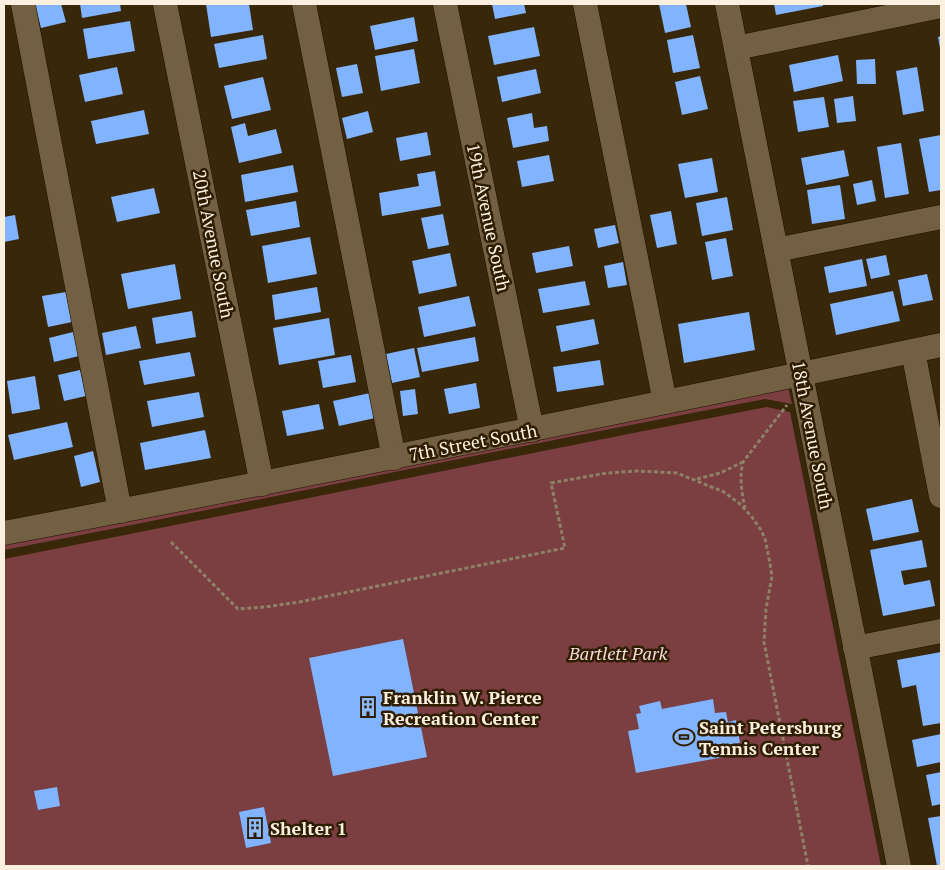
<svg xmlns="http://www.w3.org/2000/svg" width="945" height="870" font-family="'PT Serif',serif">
	<rect width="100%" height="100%" fill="#382709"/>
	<g fill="#7b3e41">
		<path d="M788,387l4,17 -27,-5c-254,48 -507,102 -761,151v-7z"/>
		<path d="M767,407l23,5 91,454h-877v-307c254,-50 508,-103 763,-152z"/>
	</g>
	<g fill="#81b3fe">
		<polygon points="35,4 61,4 66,22 41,28"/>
		<polygon points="80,4 120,4 121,11 82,18"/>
		<polygon points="206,4 249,4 253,30 211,37"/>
		<polygon points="492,4 524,4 526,13 495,19"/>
		<polygon points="659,4 686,4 691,27 665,33"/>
		<polygon points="774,4 823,4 823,6 776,15"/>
		<polygon points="414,17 418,41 375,50 370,26"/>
		<polygon points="130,21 135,51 88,59 83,29"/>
		<polygon points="534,27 540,56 494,65 488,36"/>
		<polygon points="263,35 267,59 219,68 214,44"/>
		<polygon points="693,35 700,68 673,73 667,40"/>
		<polygon points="941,36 941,48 940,48 938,37"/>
		<polygon points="414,49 420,83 381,91 375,56"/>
		<polygon points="838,55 843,81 794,92 789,65"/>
		<polygon points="875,59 876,84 857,84 856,60"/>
		<polygon points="357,64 363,93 342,97 336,68"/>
		<polygon points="117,67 123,94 85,102 79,75"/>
		<polygon points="917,67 924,111 903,115 896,71"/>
		<polygon points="536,69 541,93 502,102 497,77"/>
		<polygon points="700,76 708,109 682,115 675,82"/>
		<polygon points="263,77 271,110 232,119 224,86"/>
		<polygon points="853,96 856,121 837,123 834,99"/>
		<polygon points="824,97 829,127 798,132 793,101"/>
		<polygon points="144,110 149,134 96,144 91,121"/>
		<polygon points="368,111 373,132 347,139 342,118"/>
		<polygon points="532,113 534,128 547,126 549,141 513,148 507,118"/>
		<polygon points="245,123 248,136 276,129 282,153 239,163 231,127"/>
		<polygon points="427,132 431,155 400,161 396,138"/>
		<polygon points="941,135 941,190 929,192 919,139"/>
		<polygon points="901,143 909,194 885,198 877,147"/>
		<polygon points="844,150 849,176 806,185 801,158"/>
		<polygon points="549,155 554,181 522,187 517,161"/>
		<polygon points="712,158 718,192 685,198 678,164"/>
		<polygon points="293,165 298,192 245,202 241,175"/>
		<polygon points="435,171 441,206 382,216 379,193 419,186 417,174"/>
		<polygon points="872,180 876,201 857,205 853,184"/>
		<polygon points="840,185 845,219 812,224 807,190"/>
		<polygon points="154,188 160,213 117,222 111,197"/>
		<polygon points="727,197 733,230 702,236 696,203"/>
		<polygon points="296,201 300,227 251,236 246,210"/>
		<polygon points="671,211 677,244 657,248 650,215"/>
		<polygon points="443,214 449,245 428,249 421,218"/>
		<polygon points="15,215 19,239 4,242 4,217"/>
		<polygon points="615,225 619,243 598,248 594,229"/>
		<polygon points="310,237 317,274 268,283 262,246"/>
		<polygon points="726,238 733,276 712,280 705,242"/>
		<polygon points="569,246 573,266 536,273 532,253"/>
		<polygon points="450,253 457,286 419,294 412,261"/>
		<polygon points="886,255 890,275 871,279 866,259"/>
		<polygon points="862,259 867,286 829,293 824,267"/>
		<polygon points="623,262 627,285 608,288 604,266"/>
		<polygon points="175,264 181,299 128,309 121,274"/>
		<polygon points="927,274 933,300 903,306 898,280"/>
		<polygon points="585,281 590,305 543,313 538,289"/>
		<polygon points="317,287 321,312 275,320 272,295"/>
		<polygon points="893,291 900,321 836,335 830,304"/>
		<polygon points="66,292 72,322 48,327 42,296"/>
		<polygon points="469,296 476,326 424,337 418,307"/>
		<polygon points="192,311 196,337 156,344 152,318"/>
		<polygon points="749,312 755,350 684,363 678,324"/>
		<polygon points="329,318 335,355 279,365 273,328"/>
		<polygon points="594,319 599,344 561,352 556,326"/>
		<polygon points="136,326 141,348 106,355 102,333"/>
		<polygon points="73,332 79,356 54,362 49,338"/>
		<polygon points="475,337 479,361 422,372 417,348"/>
		<polygon points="414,348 420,377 392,383 386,354"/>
		<polygon points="190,352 195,376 144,385 139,361"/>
		<polygon points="351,355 356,382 323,388 318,361"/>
		<polygon points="600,360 604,385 557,392 553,367"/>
		<polygon points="80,370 86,396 64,401 58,375"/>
		<polygon points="35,376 40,409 12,414 7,381"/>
		<polygon points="476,383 480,408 449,414 444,389"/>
		<polygon points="415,389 418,414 403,416 400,391"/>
		<polygon points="199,392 204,417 152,427 147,401"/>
		<polygon points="370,393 375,418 339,426 333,401"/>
		<polygon points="319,404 324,429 287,436 282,411"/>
		<polygon points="67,422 73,447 14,460 8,435"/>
		<polygon points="205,430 211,458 145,470 140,443"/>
		<polygon points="93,451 100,482 81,487 74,456"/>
		<polygon points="912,499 919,532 873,541 866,509"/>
		<polygon points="922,540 927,567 901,571 904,585 930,580 935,606 883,616 870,550"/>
		<polygon points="403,639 427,757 333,776 309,658"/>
		<polygon points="941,652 941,723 923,726 916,685 902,688 897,660"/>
		<polygon points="713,699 715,713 726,712 728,722 736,720 740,743 733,744 735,755 636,773 628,731 639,729 636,714 641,713 639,706 660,701 662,709"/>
		<polygon points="941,734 941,762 917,767 912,740"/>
		<polygon points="941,772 941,804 932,806 926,775"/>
		<polygon points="57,787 60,806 38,810 34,791"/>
		<polygon points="264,807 271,843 246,848 239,812"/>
		<polygon points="941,816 941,866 937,866 928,818"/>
	</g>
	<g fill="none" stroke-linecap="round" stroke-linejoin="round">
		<g stroke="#1d1000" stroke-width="25">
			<g id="minor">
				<polyline points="23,4 120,511"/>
				<polyline points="165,4 262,484"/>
				<polyline points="304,4 394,458"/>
				<polyline points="445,4 532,430"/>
				<polyline points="585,4 665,402"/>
				<polyline points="727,4 899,866"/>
				<polyline points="736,48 941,6"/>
				<polyline points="776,250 941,217"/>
				<polyline points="913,351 941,496"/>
				<path d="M4,533c313,-59 625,-123 937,-188"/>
				<polyline points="855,648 941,631"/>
			</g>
		</g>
		<g stroke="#8f8068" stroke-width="3" stroke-dasharray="4 2.5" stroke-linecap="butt">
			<polyline points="697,479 720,473 743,462"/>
			<path d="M745,509c-3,-16 -6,-31 -2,-47l44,-57"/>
			<polyline points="171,542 238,609 265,607 299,602 565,548 551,483 607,473 637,471 677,473 724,492 740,504 752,517 761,530 765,539 769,558 772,576 766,609 764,642 808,866"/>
		</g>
		<use href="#minor" stroke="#736042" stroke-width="24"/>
	</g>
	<defs>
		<g id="building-bare" transform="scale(1.5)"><path d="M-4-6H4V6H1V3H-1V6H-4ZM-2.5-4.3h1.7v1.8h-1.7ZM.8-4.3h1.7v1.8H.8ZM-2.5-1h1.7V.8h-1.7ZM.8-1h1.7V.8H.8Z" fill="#8db9fc" stroke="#2e1d01" stroke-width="2.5" paint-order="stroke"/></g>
		<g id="stadium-bare" transform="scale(1.5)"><path d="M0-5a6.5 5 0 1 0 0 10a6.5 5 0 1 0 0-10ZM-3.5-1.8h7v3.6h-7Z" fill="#8db9fc" stroke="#2e1d01" stroke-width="2.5" paint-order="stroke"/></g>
	</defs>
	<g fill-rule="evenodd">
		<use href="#building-bare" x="368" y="707"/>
		<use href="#stadium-bare" x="684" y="737"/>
		<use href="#building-bare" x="255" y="828"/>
	</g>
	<g text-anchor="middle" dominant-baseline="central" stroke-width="5" stroke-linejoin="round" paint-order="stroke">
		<g font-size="18" fill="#fbf0df" stroke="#2e1d01">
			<text transform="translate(489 217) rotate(78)">19th Avenue South</text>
			<text transform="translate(214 244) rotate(79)">20th Avenue South</text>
			<text transform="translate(813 435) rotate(79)">18th Avenue South</text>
			<text transform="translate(473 442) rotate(-11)">7th Street South</text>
		</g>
		<g font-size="18" font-style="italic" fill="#f5d9d9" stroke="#2e1d01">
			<text x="618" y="653">Bartlett Park</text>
		</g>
		<g font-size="18" font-weight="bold" fill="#fbf0df" stroke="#2e1d01" text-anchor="start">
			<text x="383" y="697">Franklin W. Pierce<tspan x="383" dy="21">Recreation Center</tspan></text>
			<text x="699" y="727">Saint Petersburg<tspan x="699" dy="21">Tennis Center</tspan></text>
			<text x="270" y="828">Shelter 1</text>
		</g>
	</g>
	<rect width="945" height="870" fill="none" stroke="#fbf0df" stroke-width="10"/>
</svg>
